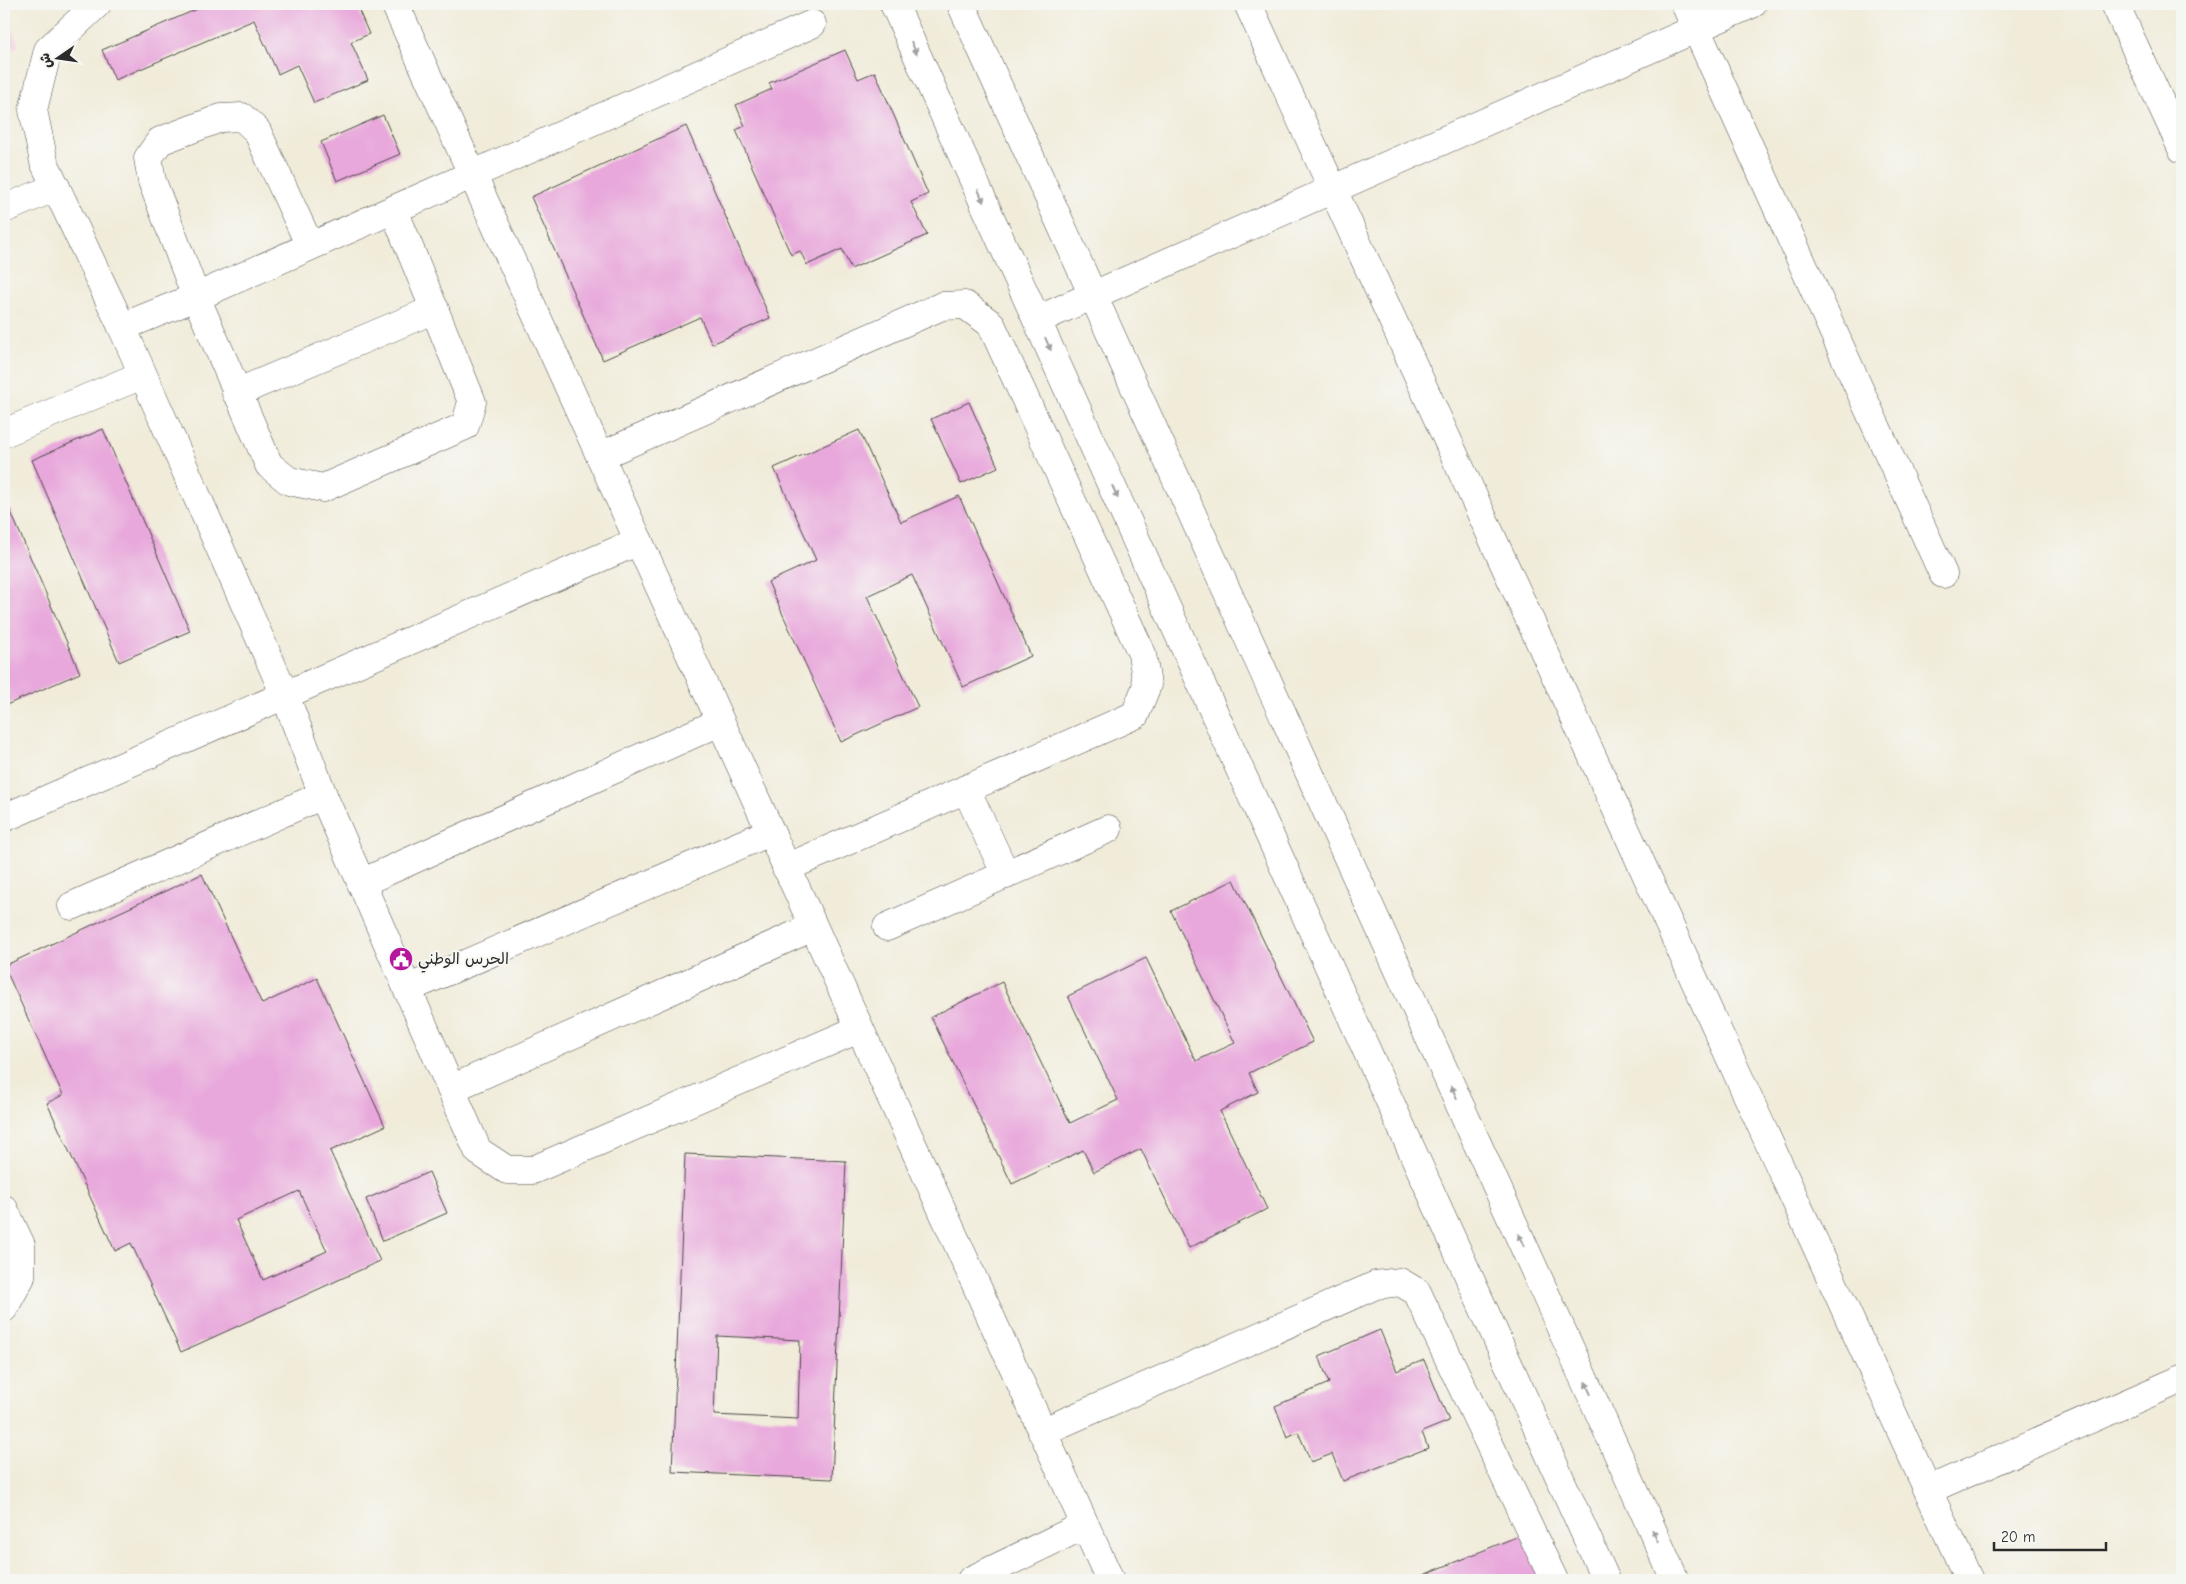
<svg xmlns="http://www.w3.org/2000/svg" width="2186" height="1584" font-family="'Comic Neue','Playpen Sans Arabic',sans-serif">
	<rect width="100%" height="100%" fill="#f6f6f2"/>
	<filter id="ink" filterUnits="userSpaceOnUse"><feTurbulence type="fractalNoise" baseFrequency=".02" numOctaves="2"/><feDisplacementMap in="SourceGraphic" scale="10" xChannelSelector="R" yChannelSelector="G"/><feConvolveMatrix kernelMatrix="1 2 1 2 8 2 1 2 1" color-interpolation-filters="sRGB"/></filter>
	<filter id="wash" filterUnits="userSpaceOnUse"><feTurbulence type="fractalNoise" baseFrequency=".0096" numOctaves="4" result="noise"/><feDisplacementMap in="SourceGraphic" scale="20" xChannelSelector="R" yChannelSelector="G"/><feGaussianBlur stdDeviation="1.12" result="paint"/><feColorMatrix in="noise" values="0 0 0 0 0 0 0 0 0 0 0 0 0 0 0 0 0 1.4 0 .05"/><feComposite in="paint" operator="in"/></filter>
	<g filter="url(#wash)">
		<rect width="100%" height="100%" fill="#f1ecda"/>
		<polygon fill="#f3cfe0" points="4,11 19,46 4,53"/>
		<g id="blocks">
			<g fill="#e8a8db" fill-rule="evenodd">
				<polygon points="209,4 356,4 369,34 351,42 368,80 314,103 297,65 278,74 254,20 115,80 102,50"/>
				<polygon points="845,50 858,79 875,72 928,194 911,202 927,235 851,269 842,249 807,265 800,251 791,255 736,130 745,126 736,105 772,89 769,83"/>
				<polygon points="383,115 400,154 337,181 321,142"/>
				<polygon points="686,126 770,318 712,344 700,317 603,360 531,197"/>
				<polygon points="969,402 998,467 961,484 931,419"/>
				<polygon points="103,429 190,631 119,662 32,460"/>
				<polygon points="859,430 901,522 959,496 1031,656 963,687 912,575 867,596 918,707 841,742 768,582 816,560 774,468"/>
				<polygon points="4,496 80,673 4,706"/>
				<path d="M202,874l60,130 55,-26 68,148 -55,25 50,110 -199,91 -50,-109 -16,8 -68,-148 16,-8 -59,-129zM299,1191l28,60 -64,29 -27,-60z"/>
				<polygon points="1234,880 1313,1042 1249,1073 1258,1092 1220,1111 1267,1209 1189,1248 1141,1149 1094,1172 1083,1150 1012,1184 931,1017 1002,982 1070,1123 1118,1100 1068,996 1146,958 1196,1061 1235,1043 1171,911"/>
				<path d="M685,1154l161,7 -14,318 -160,-7zM717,1336l83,4 -2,79 -84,-4z"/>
				<polygon points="429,1172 447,1213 383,1241 366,1199"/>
				<polygon points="1380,1330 1397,1371 1424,1360 1449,1421 1422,1432 1428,1448 1343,1481 1332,1454 1311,1462 1298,1432 1287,1437 1275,1406 1329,1383 1319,1356"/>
				<polygon points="1526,1533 1545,1580 1411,1580"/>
			</g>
		</g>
	</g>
	<g filter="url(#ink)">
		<use href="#blocks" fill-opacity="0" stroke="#494845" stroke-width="1"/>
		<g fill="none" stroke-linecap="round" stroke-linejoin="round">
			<g stroke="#494845" stroke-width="29">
				<g id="minor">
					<polyline points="97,4 48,50 33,110 44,162 122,327"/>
					<polyline points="395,4 1110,1580"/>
					<polyline points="894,4 1606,1580"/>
					<polyline points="961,4 1675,1580"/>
					<polyline points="1248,4 1969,1580"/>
					<polyline points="1685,4 1943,574"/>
					<polyline points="2115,4 2182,149"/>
					<polyline points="4,209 56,187"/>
					<polyline points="310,246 257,131 242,117 221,118 160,141 148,158 152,181 196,297 269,465 289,481 323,488 465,426 472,402 394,210"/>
					<polyline points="1037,320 1752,4"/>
					<polyline points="236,393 435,309"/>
					<polyline points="4,433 142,375"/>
					<polyline points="600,456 942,306 965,305 991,324 1142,654 1147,685 1135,715 786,868"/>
					<polyline points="639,541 285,695 122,327 196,297 812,24"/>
					<polyline points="966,789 1006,875"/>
					<polyline points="4,818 285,695 323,795 478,1151 507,1170 533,1170 859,1029"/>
					<polyline points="361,883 720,722"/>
					<polyline points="72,906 323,795"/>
					<polyline points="887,927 1108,829"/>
					<polyline points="407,989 770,832"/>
					<polyline points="451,1089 813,927"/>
					<polyline points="4,1209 21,1245 21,1277 4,1308"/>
					<polyline points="1042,1432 1376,1285 1400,1282 1417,1292 1554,1580"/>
					<polyline points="1928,1490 2182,1379"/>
					<polyline points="971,1580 1085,1525"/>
				</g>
			</g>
			<use href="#minor" stroke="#fff" stroke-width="28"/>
		</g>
		<defs><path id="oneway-solid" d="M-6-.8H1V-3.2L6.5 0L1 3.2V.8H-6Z" transform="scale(1.25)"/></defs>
		<g fill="#a0a0a0">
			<use href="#oneway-solid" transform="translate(914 48) rotate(66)"/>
			<use href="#oneway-solid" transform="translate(981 196) rotate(66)"/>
			<use href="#oneway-solid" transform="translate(1048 344) rotate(66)"/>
			<use href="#oneway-solid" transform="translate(1115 492) rotate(66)"/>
			<use href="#oneway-solid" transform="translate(1454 1092) rotate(-114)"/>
			<use href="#oneway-solid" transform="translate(1521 1240) rotate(-114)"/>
			<use href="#oneway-solid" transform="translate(1588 1388) rotate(-114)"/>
			<use href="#oneway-solid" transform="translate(1655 1536) rotate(-114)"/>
		</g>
	</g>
	<defs>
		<g id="civic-disc" transform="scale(1.25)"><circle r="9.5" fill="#b5179e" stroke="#f6f6f2"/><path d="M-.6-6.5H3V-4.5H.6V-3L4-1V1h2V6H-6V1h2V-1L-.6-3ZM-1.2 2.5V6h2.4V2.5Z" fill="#fff"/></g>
	</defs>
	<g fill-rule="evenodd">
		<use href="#civic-disc" x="401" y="959"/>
	</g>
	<g text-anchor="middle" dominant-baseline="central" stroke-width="4" stroke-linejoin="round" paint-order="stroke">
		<g font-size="16" fill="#2b2b2b" stroke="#f6f6f2" text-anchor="start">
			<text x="418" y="959">الحرس الوطني</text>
		</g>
	</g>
	<rect width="2186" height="1584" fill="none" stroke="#f6f6f2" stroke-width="20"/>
	<g transform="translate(58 58) rotate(257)" stroke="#f6f6f2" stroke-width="4" paint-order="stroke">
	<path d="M0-4L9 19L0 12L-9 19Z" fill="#2b2b2b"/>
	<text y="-8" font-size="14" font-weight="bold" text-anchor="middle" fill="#2b2b2b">ش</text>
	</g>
	<path d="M1994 1542v8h112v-8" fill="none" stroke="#2b2b2b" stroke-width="2.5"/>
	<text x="2001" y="1542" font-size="15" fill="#2b2b2b" stroke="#f6f6f2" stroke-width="4" paint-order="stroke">20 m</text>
</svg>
